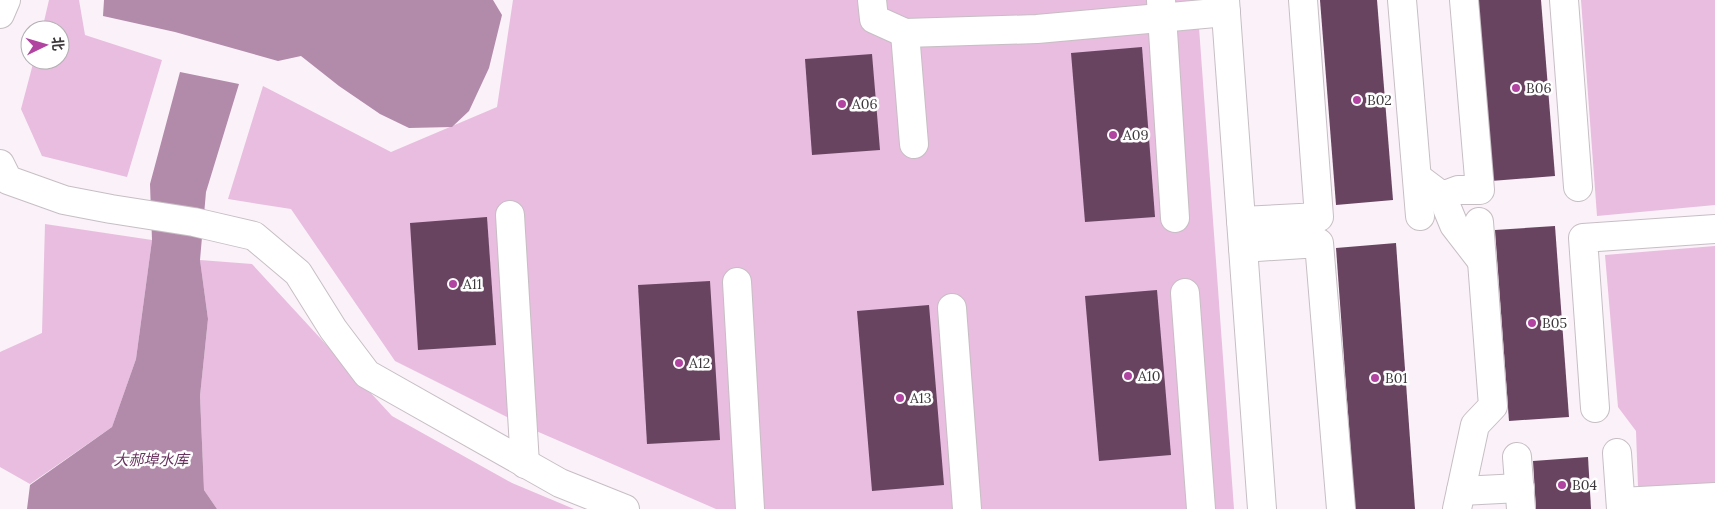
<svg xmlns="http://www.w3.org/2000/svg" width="1715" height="509" font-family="Lora,'Noto Sans SC',serif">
	<rect width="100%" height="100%" fill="#fbf1f9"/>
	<g fill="#e8bddf">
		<polygon points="49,0 79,0 85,35 162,60 127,177 42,156 21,109 34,60 60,60 60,30 42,30"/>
		<polygon points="513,0 1197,0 1234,509 716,509 527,427 395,361 291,209 228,199 263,86 391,152 497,107"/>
		<polygon points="1581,0 1715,0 1715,205 1597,216"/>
		<polygon points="45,224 152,240 136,359 112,427 30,484 0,467 0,352 42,333"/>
		<polygon points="1715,246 1715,483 1638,487 1636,431 1618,407 1605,255"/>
		<polygon points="200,260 252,264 392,416 512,483 574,509 217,509 204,490 200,396 208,319"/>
	</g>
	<g fill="#b28aaa">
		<polygon points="104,0 493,0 502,15 489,68 469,111 452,127 409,128 380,114 339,86 301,56 278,61 175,32 103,16"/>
		<polygon points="180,72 239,84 206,192 200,260 208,319 200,396 204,490 217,509 27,509 30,485 112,427 136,359 152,240 150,184"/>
	</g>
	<g fill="#684461">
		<polygon points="1320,0 1377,0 1393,200 1336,205"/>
		<polygon points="1477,0 1541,0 1555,176 1491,181"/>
		<polygon points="1142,47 1155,217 1085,222 1071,53"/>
		<polygon points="872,54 880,150 812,155 805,59"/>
		<polygon points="487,217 496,345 418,350 410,223"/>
		<polygon points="1555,226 1569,417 1509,421 1495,230"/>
		<polygon points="1396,243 1415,509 1355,509 1336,248"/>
		<polygon points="710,281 720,440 647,444 638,285"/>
		<polygon points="1157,290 1171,455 1099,461 1085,296"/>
		<polygon points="929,305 944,485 872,491 857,311"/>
		<polygon points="1588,457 1591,509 1536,509 1533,461"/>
	</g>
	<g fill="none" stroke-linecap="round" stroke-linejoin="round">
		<g stroke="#c7bec4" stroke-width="30">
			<g id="street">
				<polyline points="872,0 874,19 905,33 1037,29 1226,12"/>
				<polyline points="1161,0 1175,218"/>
				<polyline points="1225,0 1262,509"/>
				<polyline points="1402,0 1420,216"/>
				<polyline points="1564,0 1578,187"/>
				<polyline points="0,14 6,0"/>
				<polyline points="905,33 914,144"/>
				<polyline points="0,164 8,180 64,200 111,209 194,222 254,236 298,273 333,329 367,374 560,483 625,509"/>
				<polyline points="1418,178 1442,196 1458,190 1480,190 1464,0"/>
				<polyline points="1442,196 1454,225 1481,260"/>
				<polyline points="510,215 525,464"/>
				<polyline points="1241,221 1319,217 1303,0"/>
				<polyline points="1243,248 1319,243 1341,509"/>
				<polyline points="737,282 750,509"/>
				<polyline points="1185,293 1201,509"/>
				<polyline points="952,308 967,509"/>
				<polyline points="1595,408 1583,238 1715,229"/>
				<polyline points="1617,453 1621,509"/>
				<polyline points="1517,457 1521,509"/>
				<polyline points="1461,491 1520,488"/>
				<polyline points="1621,502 1715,497"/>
				<polyline points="1457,509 1475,425 1493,406 1479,222"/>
			</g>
		</g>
		<use href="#street" stroke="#fff" stroke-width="28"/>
	</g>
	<g fill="#b143a1" stroke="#fff" stroke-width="2">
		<circle cx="1516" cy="88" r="5"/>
		<circle cx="1357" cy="100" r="5"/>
		<circle cx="842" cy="104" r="5"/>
		<circle cx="1113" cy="135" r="5"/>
		<circle cx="453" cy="284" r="5"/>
		<circle cx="1532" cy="323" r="5"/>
		<circle cx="679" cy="363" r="5"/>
		<circle cx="1128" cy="376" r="5"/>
		<circle cx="1375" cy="378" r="5"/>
		<circle cx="900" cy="398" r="5"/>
		<circle cx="1562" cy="485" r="5"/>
	</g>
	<g text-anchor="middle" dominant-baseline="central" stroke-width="5" stroke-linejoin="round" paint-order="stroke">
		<g font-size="14" fill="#3c383b" stroke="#fff" text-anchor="start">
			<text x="1526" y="88">B06</text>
			<text x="1367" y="100">B02</text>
			<text x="852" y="104">A06</text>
			<text x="1123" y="135">A09</text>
			<text x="463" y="284">A11</text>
			<text x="1542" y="323">B05</text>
			<text x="689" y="363">A12</text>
			<text x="1138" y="376">A10</text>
			<text x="1385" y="378">B01</text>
			<text x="910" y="398">A13</text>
			<text x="1572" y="485">B04</text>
		</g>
		<g font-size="15" font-style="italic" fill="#693560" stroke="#fff">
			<text x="151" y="459">大郝埠水库</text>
		</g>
	</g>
	<g transform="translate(45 45) rotate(85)"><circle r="24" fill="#ffffff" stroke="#b1afb1"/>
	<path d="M0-4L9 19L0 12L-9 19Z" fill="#b143a1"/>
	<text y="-8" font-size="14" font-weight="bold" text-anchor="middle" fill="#3c383b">北</text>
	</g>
</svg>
